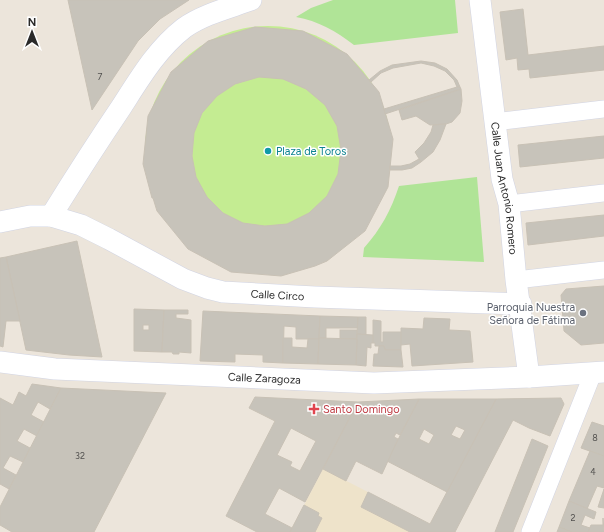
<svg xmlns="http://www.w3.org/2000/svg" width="604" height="532" font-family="Figtree,sans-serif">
	<rect width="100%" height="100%" fill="#ece5db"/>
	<polygon fill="#eee3ca" points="323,469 368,492 361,507 410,532 290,532"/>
	<g fill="#b0e497">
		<path d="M333,0h122l3,33 -104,12c-18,-14 -36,-24 -58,-28l15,-9z"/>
		<path d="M477,177l7,85 -121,-5 1,-9c17,-19 27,-38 35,-62z"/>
	</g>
	<circle fill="#c4ec92" cx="268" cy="149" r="123"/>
	<g fill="#c7c3ba" stroke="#c8c1b5" fill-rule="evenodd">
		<polygon points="68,0 189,0 160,19 138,41 92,110"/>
		<polygon points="523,9 528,55 604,46 604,70 530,78 529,69 518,70 517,58 506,60 500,12"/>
		<path d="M255,27l48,4 44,23 32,38 14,47 -5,48 -23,44 -38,30 -12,5 -34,10 -50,-4 -43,-23 -31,-38 -4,-13h-1l-9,-34 5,-48 23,-44 37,-31zM259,77l24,2 23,10 19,16 12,21 4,24 -3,24 -11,22 -18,17 -22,11 -22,2 -22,-3 -20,-10 -16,-16 -11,-20 -4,-21 2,-23 8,-20 15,-17 18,-12z"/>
		<polygon points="421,61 435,63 447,69 457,80 460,87 457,87 454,80 445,71 434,66 421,63 393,68 381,73 371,82 369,80 380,71 392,65"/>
		<polygon points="457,87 460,87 461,89 385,114 384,109"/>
		<polygon points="461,89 462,101 460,113 452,122 446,124 430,125 416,116 402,120 399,110"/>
		<polygon points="446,124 440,140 433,152 421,162 415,152 424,143 431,132 433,125"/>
		<polygon points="604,136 604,158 520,167 518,145"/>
		<polygon points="419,159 421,162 412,168 402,170 390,170 390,166 401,166 410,164"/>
		<polygon points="604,215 604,236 528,245 526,223"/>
		<polygon points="77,241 102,357 69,355 26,350 6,257"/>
		<polygon points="6,257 20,321 6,321 3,347 0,346 0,258"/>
		<polygon points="604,286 604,343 581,345 564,331 561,295 566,289"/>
		<path d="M134,309l30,1 -2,42 -28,-1zM143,325h6v5h-6z"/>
		<polygon points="164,310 188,310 188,314 176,314 176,318 191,320 191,353 179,352 179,354 173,354 172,352 162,352"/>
		<polygon points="203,311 320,316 319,339 296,339 296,327 284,326 283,363 263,362 263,355 235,354 235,362 200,361"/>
		<polygon points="320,316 358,317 358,328 326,328 326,338 319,338"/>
		<polygon points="358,317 366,317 366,335 357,334"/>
		<polygon points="424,318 450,319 449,330 470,331 473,362 412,366 410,344 401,345 401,328 423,329"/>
		<polygon points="373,320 381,321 381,342 383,342 383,332 401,332 401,350 385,350 384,346 375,346 375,343 373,343"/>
		<rect x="340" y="330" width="17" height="9"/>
		<polygon points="357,334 373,335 373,343 371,343 371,348 367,347 366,366 356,365"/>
		<polygon points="283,338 292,338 292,347 307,348 308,339 319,339 318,364 283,363"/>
		<polygon points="319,338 357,339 356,365 318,364"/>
		<polygon points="379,346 384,346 385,350 401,350 403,367 373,366 374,354 378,354"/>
		<polygon points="32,384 61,388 50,409 38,402 31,415 44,422 37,436 24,429 17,441 30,448 23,462 10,456 3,468 16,475 9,489 0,484 0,398 13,405 19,392 26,396"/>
		<polygon points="61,388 166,393 94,532 12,532 0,525 0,507"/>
		<path d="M255,397l103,5 -53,100 -26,-14 -14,26 27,14 -2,4h-33l-31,-16 49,-95 -26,-13zM291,428l25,13 -16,30 -10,-5 2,-4 -15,-7z"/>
		<polygon points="561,398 564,404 550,436 529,428 513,420 455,532 410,532 361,507 368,492 430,524 496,399"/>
		<path d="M419,399h77l-49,93 -60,-31zM456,426l9,4 -5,9 -9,-4zM424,429l10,6 -5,9 -10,-5z"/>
		<polygon points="419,399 400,435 396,433 394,437 398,439 382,474 356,461 346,481 323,469 358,402"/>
		<polygon points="592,422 604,426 604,456 581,448"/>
		<polygon points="532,439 548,446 513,532 495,532"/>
		<polygon points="590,451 604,456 604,488 597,486 587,509 569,501"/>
		<polygon points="604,489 604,508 598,507"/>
		<polygon points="569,501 596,512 594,519 585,515 581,525 590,528 588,532 572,532 559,527"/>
		<polygon points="304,505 319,513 318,516 322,518 315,532 290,532"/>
		<polygon points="603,518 604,532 588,532 591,525 603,525"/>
		<polygon points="559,527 572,532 557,532"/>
	</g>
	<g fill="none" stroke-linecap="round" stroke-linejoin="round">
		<g stroke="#d1d4e3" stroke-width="18">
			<g id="minor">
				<polyline points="494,122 604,109"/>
				<polyline points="509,204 604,193"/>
				<polyline points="516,280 604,270"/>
				<polyline points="530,532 593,373"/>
			</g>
		</g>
		<g stroke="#d1d4e3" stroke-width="22">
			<g id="tertiary">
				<path id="s1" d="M480,0l22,179 7,25 7,76 13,97"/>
				<path d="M51,216c23,-37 46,-73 71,-110 18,-28 35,-57 62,-78 20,-14 45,-20 67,-28"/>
				<path id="s2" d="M0,222l30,-6h21l30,9 28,14 74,40 24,9 16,4 92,5 206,7"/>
				<path id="s3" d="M0,362l55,7 319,14 155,-6 75,-5"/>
			</g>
		</g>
		<use href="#minor" stroke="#fff" stroke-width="17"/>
		<use href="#tertiary" stroke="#fff" stroke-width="21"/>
	</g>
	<circle fill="#0f9aa8" stroke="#fff" stroke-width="1.5" cx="268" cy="151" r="4"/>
	<circle fill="#6b7280" stroke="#fff" stroke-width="1.5" cx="583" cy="313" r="4"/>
	<path fill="#e0444e" stroke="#fff" stroke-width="1.5" d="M312 403h4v4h4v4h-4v4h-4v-4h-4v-4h4z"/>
	<g text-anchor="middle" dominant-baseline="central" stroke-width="3" stroke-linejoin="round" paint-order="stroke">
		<g font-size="9" fill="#51504e">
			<text x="100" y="76">7</text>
			<text x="595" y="437">8</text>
			<text x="80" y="455">32</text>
			<text x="593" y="471">4</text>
			<text x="573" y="517">2</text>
		</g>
		<g font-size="11" fill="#0d838f" stroke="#fff" text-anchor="start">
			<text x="276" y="151">Plaza de Toros</text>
		</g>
		<g font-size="11" fill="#2a2a2a" stroke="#fff">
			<text stroke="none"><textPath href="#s1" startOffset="190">Calle Juan Antonio Romero</textPath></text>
			<text stroke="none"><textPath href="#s2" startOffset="295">Calle Circo</textPath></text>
			<text stroke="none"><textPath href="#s3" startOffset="265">Calle Zaragoza</textPath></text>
		</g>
		<g font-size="11" fill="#5b616d" stroke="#fff" text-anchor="end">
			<text x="575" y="307">Parroquia Nuestra<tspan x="575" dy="13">Señora de Fátima</tspan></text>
		</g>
		<g font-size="11" fill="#be3a42" stroke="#fff" text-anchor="start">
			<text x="323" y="409">Santo Domingo</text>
		</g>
	</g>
	<g transform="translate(32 32)" stroke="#ffffff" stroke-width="3" paint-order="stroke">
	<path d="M0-3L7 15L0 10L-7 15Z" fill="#2a2a2a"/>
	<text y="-6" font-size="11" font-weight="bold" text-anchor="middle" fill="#2a2a2a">N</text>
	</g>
</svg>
